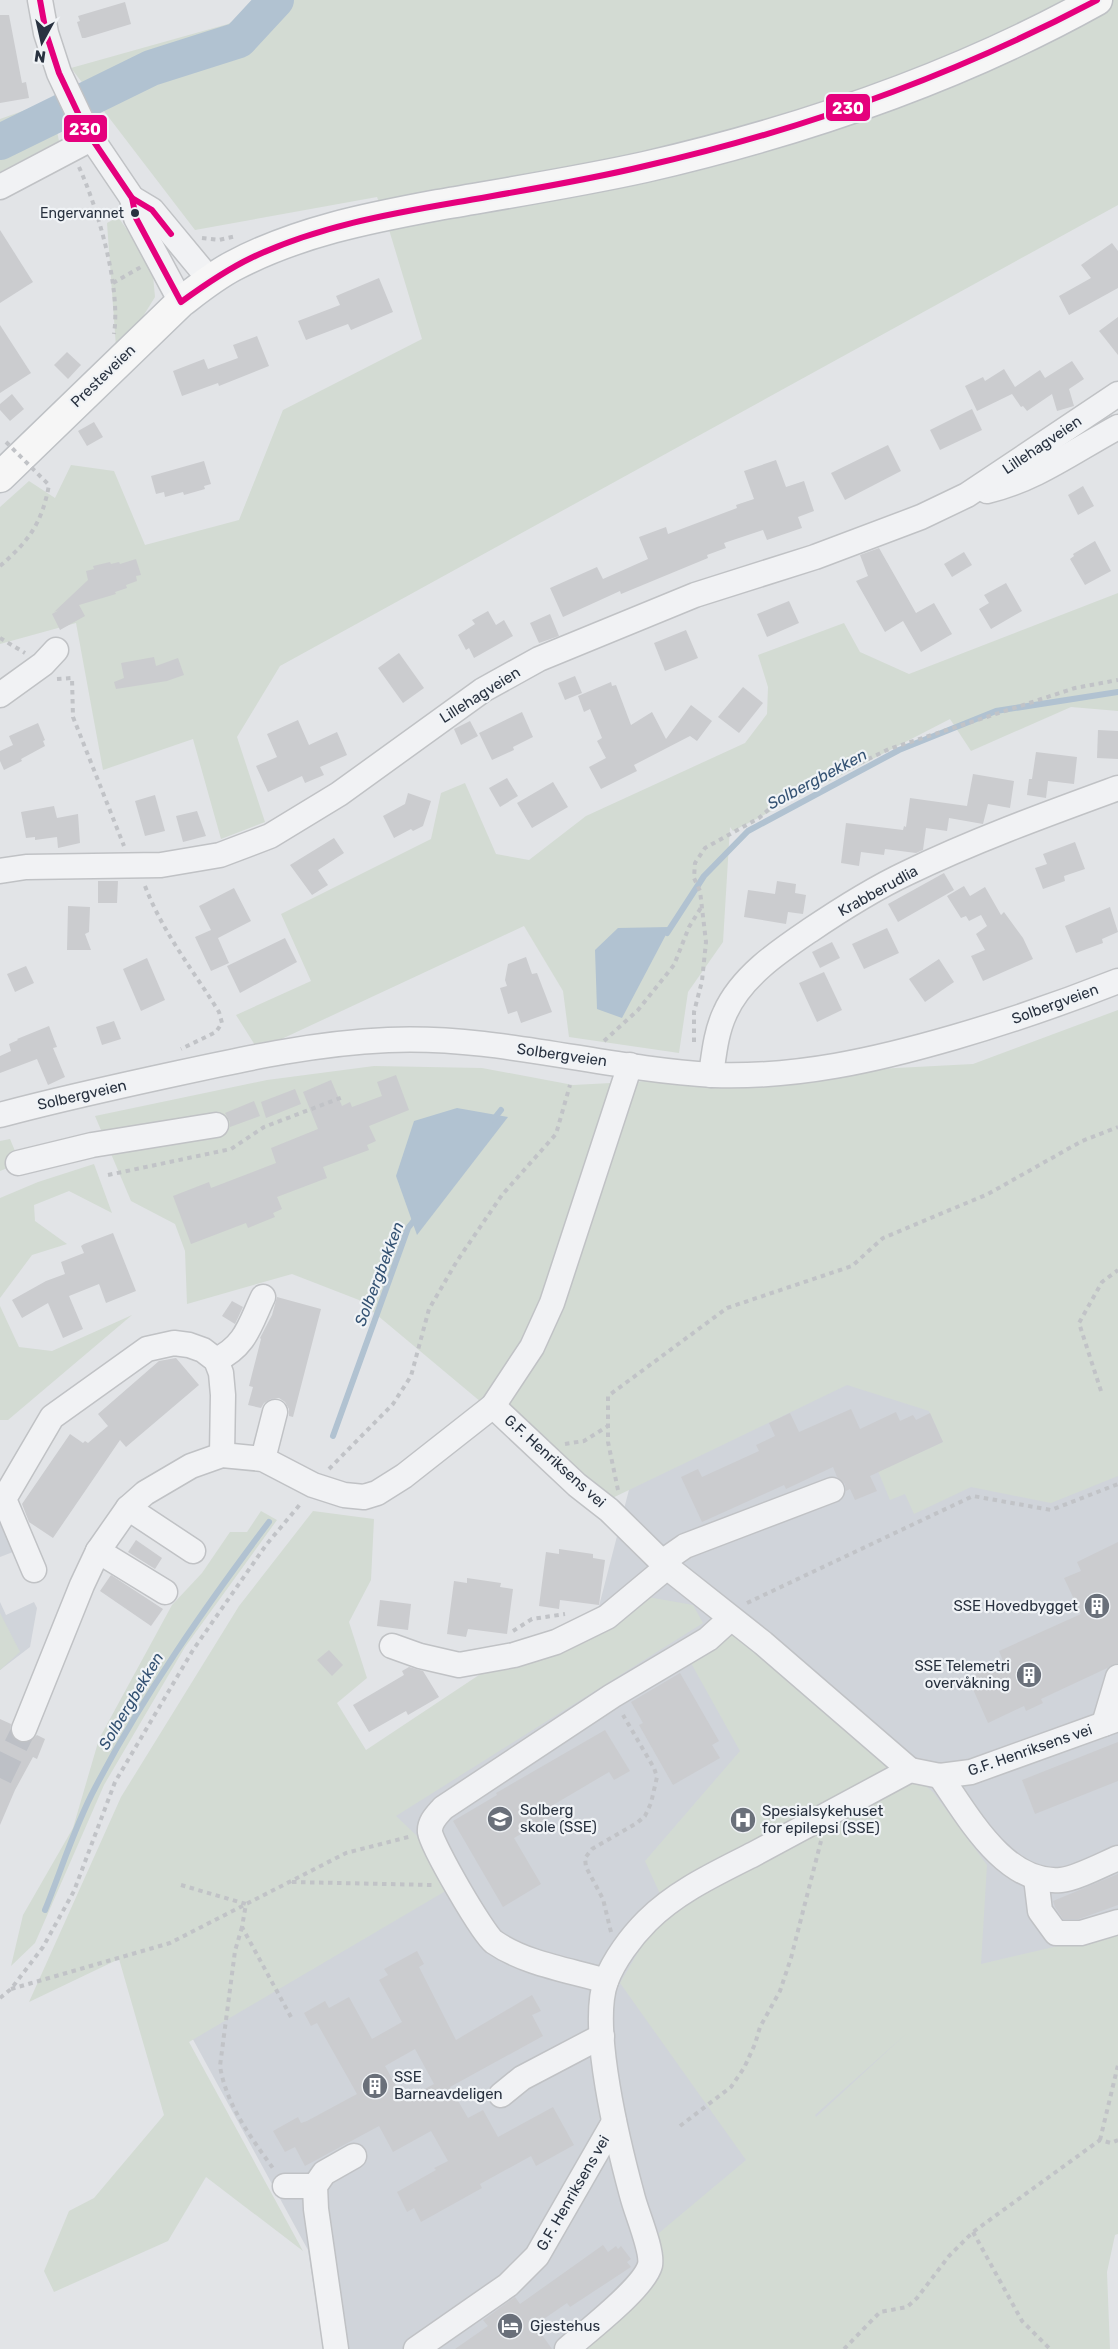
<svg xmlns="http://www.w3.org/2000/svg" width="1118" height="2349" font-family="Rubik,sans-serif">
	<rect width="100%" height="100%" fill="#e2e4e7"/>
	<g fill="#d0d4da">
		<polygon points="1118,1284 1118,1991 651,2349 323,2349 308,2250 154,1968 582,1672 648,1416"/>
		<polygon points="0,1520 13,1552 0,1557"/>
		<polygon points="0,1602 6,1615 34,1602 37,1608 30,1647 0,1670"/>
	</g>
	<g fill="#d3dbd3" fill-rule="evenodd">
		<polygon points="260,0 1118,0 1118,205 280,666 237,737 265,822 221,839 193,739 103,770 76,623 0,644 0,507 29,481 55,498 71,465 114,471 145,545 239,520 283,410 422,339 387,223 377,197 195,230 71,68 228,24 256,8"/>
		<polygon points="51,101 59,141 0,172 0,119"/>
		<polygon points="118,217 152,265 155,297 137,326 116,347 107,223"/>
		<polygon points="1118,593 1118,711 1071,707 971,751 950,719 733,831 730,827 723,942 688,992 679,1053 569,1037 563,991 524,926 258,1050 236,1015 311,981 281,914 431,839 441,793 465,783 496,854 529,860 586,816 745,743 767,714 768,687 758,655 844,623 860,652 909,674"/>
		<polygon points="1118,1010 1118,1476 1051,1503 971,1487 914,1514 905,1494 890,1500 878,1471 943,1442 929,1411 847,1385 602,1503 359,1300 292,1274 187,1304 185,1251 175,1224 131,1201 95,1116 267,1080 374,1066 482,1068 573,1085 973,1064"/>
		<polygon points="10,1139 20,1163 0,1171 0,1141"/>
		<polygon points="94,1164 112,1213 69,1191 34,1205 35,1221 67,1244 32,1255 0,1298 0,1198 38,1182"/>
		<polygon points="0,1306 19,1347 52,1351 132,1315 8,1420 0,1420"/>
		<polygon points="261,1511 277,1520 185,1647 104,1785 35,1943 11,1966 23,1915 73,1828 99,1739 172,1605 202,1573 230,1532 247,1532"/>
		<polygon points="313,1511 374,1519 371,1580 349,1622 367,1678 337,1703 366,1750 482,1673 648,1597 693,1605 703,1623 396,1816 416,1835 449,1889 189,2042 303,2251 206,2177 168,2241 54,2292 44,2271 69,2211 94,2198 164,2115 119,1959 29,2002 121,1797 239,1606"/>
		<polygon points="0,1613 20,1652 0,1670"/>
		<path d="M737,1627l196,165 54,73 -6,99 137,-32v302l-3,1 -8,37 3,77h-544l84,-84 -3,-22 99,-83 -126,-177 33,-56 18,-9 -26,-57 95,-110 -49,-88zM907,2033l-91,84 -1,-2z"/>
	</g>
	<g fill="#b1c2d1">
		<polygon points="670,927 622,1018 597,1009 595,950 618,928"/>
		<polygon points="457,1108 508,1117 417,1235 396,1176 414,1121"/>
	</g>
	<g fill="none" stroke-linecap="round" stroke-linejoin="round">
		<g stroke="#b1c2d1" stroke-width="6">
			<polyline points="667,933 704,876 748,831 899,750 996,711 1118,692"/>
			<polyline points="493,1120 501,1110"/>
			<polyline points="333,1436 408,1228 416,1218"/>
			<path d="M45,1910c16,-39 30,-85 50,-122 49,-94 110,-181 174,-266"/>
		</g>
		<polyline stroke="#b1c2d1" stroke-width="36" points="0,142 151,68 239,40 276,0"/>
	</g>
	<g fill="#cbcccf" fill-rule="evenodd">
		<polygon points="125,2 131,24 85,38 82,38 77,22 80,21 78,16"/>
		<polygon points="0,15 9,15 22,83 26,82 29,98 0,103"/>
		<polygon points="0,230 33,282 0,303"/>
		<polygon points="1112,243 1118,251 1118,288 1069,315 1059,296 1091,278 1081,265"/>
		<polygon points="379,278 393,312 351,330 348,324 306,340 298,321 340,305 336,296"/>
		<polygon points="1118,317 1118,355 1099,331"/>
		<polygon points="0,325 31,373 0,393"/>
		<polygon points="257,336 269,366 219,386 218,383 182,396 173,371 204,359 208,369 238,358 233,345"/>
		<polygon points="67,352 81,365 68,379 54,365"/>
		<polygon points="1072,361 1084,379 1069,389 1074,406 1057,411 1052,394 1027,411 1023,406 1021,407 1012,394 977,411 965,386 983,377 985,381 1004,369 1015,387 1040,370 1045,378"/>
		<polygon points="12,394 24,409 10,421 0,410 0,404"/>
		<polygon points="972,409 982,430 940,450 930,430"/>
		<polygon points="94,422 103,437 87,446 78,431"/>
		<polygon points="888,445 901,471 845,500 831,473"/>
		<polygon points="776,460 786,487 804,481 814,511 798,517 802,528 767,540 763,530 724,543 726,548 707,555 708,558 621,594 620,591 563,617 550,588 597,567 603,579 648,559 639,537 666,527 668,534 737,508 736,505 754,499 744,471"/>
		<polygon points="204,461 211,484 204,486 205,489 184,495 183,492 165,497 164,492 156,494 151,476"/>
		<polygon points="1083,486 1094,506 1078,515 1068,495"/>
		<polygon points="1095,541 1111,571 1085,585 1070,559 1074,556 1073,554"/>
		<polygon points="879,548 916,613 934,603 952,634 921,652 903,621 885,632 856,581 868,576 860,555"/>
		<polygon points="964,552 972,565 952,577 944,564"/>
		<polygon points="136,559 141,575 136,576 137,581 126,585 127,588 115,592 116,594 79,605 85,616 60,630 52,614 59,610 54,612 88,580 86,571 94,569 93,566 110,562 111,564 119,562 120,564"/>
		<polygon points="1006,583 1022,611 991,629 979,609 989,603 984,595"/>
		<polygon points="789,601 799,623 767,637 757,614"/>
		<polygon points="488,611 496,625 504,620 513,636 474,658 469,648 466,650 458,635 475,624 472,620"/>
		<polygon points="550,614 559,636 539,643 530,623"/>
		<polygon points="686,630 698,658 665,671 654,643"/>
		<polygon points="399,653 424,688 403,703 378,668"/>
		<polygon points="154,657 156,666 178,658 184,675 167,681 116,689 114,682 124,678 121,663"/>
		<polygon points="575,676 582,693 565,700 558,683"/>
		<polygon points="611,682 612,686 616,685 631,725 652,712 666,739 691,705 712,721 697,741 690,736 634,765 637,771 601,789 589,767 606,758 597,741 602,738 590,709 584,712 578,696"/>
		<polygon points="743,687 763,703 739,733 718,717"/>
		<polygon points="522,712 533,737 513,747 514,750 492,760 479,733"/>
		<polygon points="298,720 309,745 337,732 347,755 320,767 324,775 305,783 302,776 268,792 256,766 277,757 267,734"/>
		<polygon points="470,721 478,736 461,745 454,729"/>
		<polygon points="38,723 45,740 43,741 45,746 21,759 22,761 4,770 0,761 0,751 13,745 9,736"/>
		<polygon points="1098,730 1118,731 1118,759 1097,758"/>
		<polygon points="1036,752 1077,757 1074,784 1048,781 1046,798 1027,795 1029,779 1032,779"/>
		<polygon points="973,774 1014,781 1010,808 988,804 983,824 949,818 947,831 926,828 923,850 916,853 885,849 884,855 861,852 859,866 841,863 846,823 903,830 904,826 906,827 910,798 967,806"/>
		<polygon points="507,778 518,796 500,807 489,788"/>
		<polygon points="553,782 568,807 532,828 517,803"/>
		<polygon points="408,793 431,801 423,826 413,831 411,829 394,838 383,816 405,804"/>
		<polygon points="155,795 165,831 145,836 135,801"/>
		<polygon points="54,806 57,818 78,814 80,843 58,848 57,837 35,840 35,837 26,838 21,812"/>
		<polygon points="197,811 206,836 183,842 176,816"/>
		<polygon points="334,838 344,853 318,870 328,885 312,895 290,865"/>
		<polygon points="1075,842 1085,869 1064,876 1065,881 1043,889 1035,868 1047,864 1043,854"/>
		<polygon points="944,873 954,890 898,922 888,904"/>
		<polygon points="98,881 118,881 117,903 98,903"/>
		<polygon points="777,881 796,884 795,893 806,895 803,914 788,912 786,924 744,917 748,890 775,894"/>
		<polygon points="964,886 970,896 985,887 1001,915 1004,912 1023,938 1033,959 983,981 971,956 985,950 976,934 987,926 981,915 969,921 966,916 961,918 947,896"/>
		<polygon points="234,888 251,921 218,938 229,963 211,971 195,937 211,930 199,906"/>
		<polygon points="68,906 90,907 89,932 85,934 91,950 67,950"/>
		<polygon points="1110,907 1118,932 1102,939 1103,943 1076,953 1065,926"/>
		<polygon points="887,928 899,953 864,969 852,944"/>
		<polygon points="285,938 297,962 240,993 227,966"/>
		<polygon points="832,942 840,958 820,968 812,952"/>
		<polygon points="526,957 532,974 537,973 552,1012 521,1023 517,1011 508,1014 500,988 507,986 505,980 508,964"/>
		<polygon points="147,958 165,1000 141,1011 123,969"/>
		<polygon points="939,959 954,982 925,1002 909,979"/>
		<polygon points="26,966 34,983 15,992 7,974"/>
		<polygon points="824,972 842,1010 817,1022 799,983"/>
		<polygon points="114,1021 121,1039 102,1045 96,1027"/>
		<polygon points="49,1026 57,1047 53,1048 65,1077 48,1085 37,1059 0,1073 0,1056 11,1051 9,1044 18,1040 17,1039"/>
		<polygon points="396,1075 409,1110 369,1126 376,1141 367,1145 369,1150 323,1167 327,1178 277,1197 282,1209 273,1213 275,1217 248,1228 246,1223 191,1244 173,1196 209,1182 211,1188 276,1163 271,1148 318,1129 303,1092 331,1080 342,1106 350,1102 352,1107 382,1096 377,1082"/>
		<polygon points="295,1089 301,1104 266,1118 261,1102"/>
		<polygon points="254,1101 260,1116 230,1127 230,1122 225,1113"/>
		<polygon points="113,1233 136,1291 106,1303 99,1284 69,1296 83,1329 63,1338 48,1303 22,1318 12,1300 46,1281 65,1274 61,1262 84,1253 81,1246 84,1244"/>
		<polygon points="277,1297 321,1309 293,1417 289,1416 289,1409 285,1402 279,1398 271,1399 264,1403 261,1408 248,1405 253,1387 249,1386 261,1339 260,1338 272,1315"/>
		<polygon points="232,1301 243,1307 235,1324 222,1316"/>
		<polygon points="176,1358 199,1385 126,1447 120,1440 53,1538 29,1522 22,1504 70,1434 83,1443 85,1441 88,1443 108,1426 98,1414 159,1361"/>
		<polygon points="851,1409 860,1429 896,1412 900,1421 913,1415 916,1420 930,1413 943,1442 870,1476 877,1491 855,1500 850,1489 846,1491 845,1484 837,1477 833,1467 786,1489 784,1485 702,1522 681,1477 698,1469 702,1477 759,1451 756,1445 775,1436 769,1423 790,1413 799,1432"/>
		<polygon points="136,1540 162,1558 155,1569 128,1552"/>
		<polygon points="1118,1542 1118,1663 1041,1699 1043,1703 1026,1711 1024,1706 988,1723 968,1678 1003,1661 999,1651 1081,1614 1064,1578 1081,1571 1077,1562"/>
		<polygon points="559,1549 593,1554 593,1558 605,1560 599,1605 560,1600 559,1609 539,1606 546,1552 559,1554"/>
		<polygon points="111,1575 163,1609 151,1626 100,1591"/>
		<polygon points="467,1578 501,1583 500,1587 513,1589 507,1634 468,1629 466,1637 447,1634 454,1581 467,1583"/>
		<polygon points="380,1600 411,1604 408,1630 377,1626"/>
		<polygon points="329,1650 343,1665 332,1676 317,1660"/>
		<polygon points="409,1667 423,1671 439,1697 408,1715 406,1711 369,1732 353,1705 404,1675 402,1671"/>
		<polygon points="680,1673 719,1741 712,1745 720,1758 673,1785 639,1725 643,1723 631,1702"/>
		<polygon points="0,1719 11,1724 10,1732 18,1742 27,1743 37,1735 45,1739 37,1759 33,1757 15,1790 0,1825"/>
		<polygon points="605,1730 630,1771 614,1780 609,1772 548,1808 552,1816 514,1838 541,1884 503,1907 453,1821 497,1795 496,1793"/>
		<polygon points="1118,1742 1118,1781 1035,1814 1022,1780"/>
		<polygon points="1118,1874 1118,1905 1079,1919 1063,1919 1055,1907 1053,1901"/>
		<path d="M417,1951l7,13 -5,3 37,73 76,-45 9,16 -9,4 11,21 -93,51 18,31 15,-8 15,27 55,-30 21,38 -38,21 -5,-10 -51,28 2,4 -61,34 -7,-14 -7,4 -10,-20 39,-22 -2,-2 14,-7 -17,-30 -38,21 -14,-26 -74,40 -10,-19 -10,5 -12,-21 25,-14 3,6 6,-2 50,-27 -40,-71 -6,3 -7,-13 21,-12 4,7 20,-11 23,42 30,-17 -23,-42 9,-5 -4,-6zM415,2049l19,35 -30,16 -19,-34z"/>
		<polygon points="603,2245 608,2252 616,2246 618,2249 621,2246 631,2259 627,2262 631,2267 570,2307 567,2303 535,2325 552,2349 455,2349 488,2326 483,2320 515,2297 520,2304"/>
	</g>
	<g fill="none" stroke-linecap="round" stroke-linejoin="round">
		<polyline stroke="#bdc0c6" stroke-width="24" stroke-dasharray="24 12" stroke-linecap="butt" points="0,1778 24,1729"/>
		<g stroke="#c0c2c5" stroke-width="27">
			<g id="minor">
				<polyline points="40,0 46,33 59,73 86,130 132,198 152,210 210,280"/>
				<polyline points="0,187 91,139"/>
				<polyline points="132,198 136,218 181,302"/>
				<path d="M987,491c48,-11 88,-41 131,-64"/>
				<polyline points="0,695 43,664 56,650"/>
				<polyline points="0,871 26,867 161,865 220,855 270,836 339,794 483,690 539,659 695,595 815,557 921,517 967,495 1118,394"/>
				<path d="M711,1075c3,-21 5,-43 14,-62 16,-36 53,-61 84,-82 31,-21 64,-42 98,-58 68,-33 140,-59 211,-85"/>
				<path d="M0,1115c59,-16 119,-29 179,-42 69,-15 138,-30 209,-33 110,-5 216,29 325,35 84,3 163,-15 242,-38 55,-16 110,-35 163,-56"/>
				<polyline points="18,1163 92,1145 216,1125"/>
				<path d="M216,1360c30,-14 34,-36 47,-63"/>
				<polyline points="493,1406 577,1485 609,1510 667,1567 763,1643 910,1770"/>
				<polyline points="263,1459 275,1412"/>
				<polyline points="128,1508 193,1551"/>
				<polyline points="98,1551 165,1592"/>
				<polyline points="662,1562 685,1546 832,1490"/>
				<polyline points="34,1570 4,1499 52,1417 147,1349 174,1343 189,1345 203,1350 216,1360 221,1373 223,1395 222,1455"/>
				<polyline points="392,1646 420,1656 459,1665 514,1655 556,1642 607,1617 667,1567"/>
				<polyline points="1104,1724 1118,1677"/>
				<polyline points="24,1729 82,1585 98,1551 128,1508 145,1493 191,1466 222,1455 263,1459 313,1485 344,1495 364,1497 377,1493 404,1476 493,1406 532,1347 552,1303 630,1065"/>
				<path d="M940,1776c28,40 65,109 121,104 14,-1 43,-16 57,-22"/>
				<polyline points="1036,1878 1040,1911 1056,1933 1081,1933 1118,1922"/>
				<path d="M606,1981c-37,-11 -80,-17 -112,-39 -11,-8 -62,-96 -64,-110 -1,-10 7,-17 13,-24l169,-112 96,-57 22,-20"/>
				<polyline points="501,2095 522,2078 602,2036"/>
				<polyline points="285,2186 315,2186"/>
				<polyline points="336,2349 316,2209 315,2186 324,2173 354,2156"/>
				<polyline points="416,2349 508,2285 537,2256 614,2122"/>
				<path d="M567,2349c19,-17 77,-61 83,-84 3,-15 -14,-53 -18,-70 -13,-48 -43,-168 -26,-214 8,-21 25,-44 41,-60 30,-30 70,-48 107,-67 52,-28 104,-56 156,-84l30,6 31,-4 147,-53"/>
			</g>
		</g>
		<g stroke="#bec1c5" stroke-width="33">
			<path id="major" d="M0,477l181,-175c17,-13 33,-26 52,-36 64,-34 135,-48 205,-61 69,-12 139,-23 207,-38 156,-36 312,-89 452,-167"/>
		</g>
		<g stroke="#c1c3c7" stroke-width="4" stroke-dasharray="4.5 4.5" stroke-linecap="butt">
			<path d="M79,167c19,42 42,120 35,167"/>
			<polyline points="202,238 219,240 236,236"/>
			<polyline points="113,283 141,267"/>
			<path d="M0,566c29,-25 42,-43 49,-81"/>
			<polyline points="0,638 25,653"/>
			<polyline points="57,679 72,678 73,717 124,846"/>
			<path d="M145,886c18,47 48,84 74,126l3,11 -6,9 -35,17"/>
			<polyline points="604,1041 638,1010 674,965 689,927 702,906"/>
			<polyline points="694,1042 694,1012 702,981 706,942 700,891 694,878 695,863 705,848 759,818 784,796 802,791 889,749 1075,688 1118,680"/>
			<polyline points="108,1175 231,1149 264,1127 343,1097"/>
			<polyline points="1101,1391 1079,1323 1102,1282 1118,1270"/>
			<polyline points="565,1444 584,1441 608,1426"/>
			<polyline points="329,1469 393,1404 411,1376 429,1309 457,1261 502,1195 556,1134 570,1085"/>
			<polyline points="618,1490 608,1442 608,1396 727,1308 852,1266 883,1238 988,1194 1082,1141 1118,1127"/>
			<polyline points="747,1603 973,1496 1051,1510 1118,1484"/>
			<polyline points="513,1631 532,1619 565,1614"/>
			<polyline points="292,1882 432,1885"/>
			<polyline points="181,1885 246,1904 242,1927 291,2017"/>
			<path d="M242,1927l-7,24 -15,115c6,39 32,73 55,105"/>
			<polyline points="611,1932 603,1899 586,1867 585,1858 592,1849 637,1823 645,1816 651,1803 657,1777 654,1768 623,1715"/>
			<polyline points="11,1989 170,1943 346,1853 412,1836"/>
			<polyline points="0,1998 11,1989 43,1947 74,1891 115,1782 193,1650 266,1545 302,1502"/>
			<polyline points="680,2126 731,2087 744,2068 755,2044 760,2027 780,1991 791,1958 821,1841"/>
			<polyline points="1100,2140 1118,2065"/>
			<polyline points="973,2232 1022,2321 1050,2349"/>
			<polyline points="844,2349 880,2312 907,2307 917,2298 949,2256 973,2232 1100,2140 1111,2143 1118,2140"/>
		</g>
		<use href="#minor" stroke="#f1f2f4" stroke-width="24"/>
		<use href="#major" stroke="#f6f6f6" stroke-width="30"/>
		<polyline stroke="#c1c3c7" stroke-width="4" stroke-dasharray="4.5 4.5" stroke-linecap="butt" points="6,442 49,485"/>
		<g stroke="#f0f3f6" stroke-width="10">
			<g id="bus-1">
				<polyline points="40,0 46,33 59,73 86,130 132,198 152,210 171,234"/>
				<path d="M132,198l4,20 45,84c22,-16 45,-32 70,-44 65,-31 137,-44 207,-56 62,-11 125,-21 187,-36 158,-36 308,-90 452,-166"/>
			</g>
		</g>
		<use href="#bus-1" stroke="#e5007d" stroke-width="6"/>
	</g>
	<defs>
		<g id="building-disc" transform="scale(1.35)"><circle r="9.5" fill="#6a707a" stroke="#f0f3f6"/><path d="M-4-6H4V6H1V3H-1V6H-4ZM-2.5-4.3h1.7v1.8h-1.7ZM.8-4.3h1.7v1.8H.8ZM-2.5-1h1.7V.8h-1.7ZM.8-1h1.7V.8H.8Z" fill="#fff"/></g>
		<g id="school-disc" transform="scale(1.35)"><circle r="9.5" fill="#6a707a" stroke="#f0f3f6"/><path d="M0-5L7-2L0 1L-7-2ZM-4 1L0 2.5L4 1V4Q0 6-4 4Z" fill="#fff"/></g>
		<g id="hospital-disc" transform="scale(1.35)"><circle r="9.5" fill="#6a707a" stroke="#f0f3f6"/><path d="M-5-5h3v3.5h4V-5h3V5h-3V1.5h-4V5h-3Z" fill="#fff"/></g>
		<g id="hotel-disc" transform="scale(1.35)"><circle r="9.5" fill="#6a707a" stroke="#f0f3f6"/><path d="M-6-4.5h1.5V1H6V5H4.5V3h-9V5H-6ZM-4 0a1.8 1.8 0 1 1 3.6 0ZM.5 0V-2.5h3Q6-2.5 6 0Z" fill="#fff"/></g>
	</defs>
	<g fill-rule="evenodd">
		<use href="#building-disc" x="1097" y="1606"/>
		<use href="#building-disc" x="1029" y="1675"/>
		<use href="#school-disc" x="500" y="1819"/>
		<use href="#hospital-disc" x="743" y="1820"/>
		<use href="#building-disc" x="375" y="2086"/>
		<use href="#hotel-disc" x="510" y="2326"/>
	</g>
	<circle fill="#293240" stroke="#f0f3f6" stroke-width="2" cx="135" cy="213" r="5"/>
	<g text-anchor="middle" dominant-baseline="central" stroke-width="4.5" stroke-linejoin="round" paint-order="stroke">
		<g font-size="14" fill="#293240" stroke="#f0f3f6" text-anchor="end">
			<text x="124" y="213">Engervannet</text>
		</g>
		<g font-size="15" fill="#293240" stroke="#f0f3f6">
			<text transform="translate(103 376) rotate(-44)">Presteveien</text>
			<text transform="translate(1042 445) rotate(-34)">Lillehagveien</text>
			<text transform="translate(480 695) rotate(-32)">Lillehagveien</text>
			<text transform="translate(878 891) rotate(-29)">Krabberudlia</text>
			<text transform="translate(1055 1004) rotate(-20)">Solbergveien</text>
			<text transform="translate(562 1055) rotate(8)">Solbergveien</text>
			<text transform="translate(82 1095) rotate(-13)">Solbergveien</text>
			<text transform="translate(555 1461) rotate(42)">G.F. Henriksens vei</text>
			<text transform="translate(1030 1750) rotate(-19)">G.F. Henriksens vei</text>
			<text transform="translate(573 2193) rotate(-60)">G.F. Henriksens vei</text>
		</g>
		<g font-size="15" fill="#293240" stroke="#f0f3f6" text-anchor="start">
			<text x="1078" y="1606" text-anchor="end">SSE Hovedbygget</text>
			<text x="1010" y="1666" text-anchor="end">SSE Telemetri<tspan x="1010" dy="17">overvåkning</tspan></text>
			<text x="520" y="1810">Solberg<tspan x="520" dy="17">skole (SSE)</tspan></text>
			<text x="762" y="1811">Spesialsykehuset<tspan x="762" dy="17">for epilepsi (SSE)</tspan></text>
			<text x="394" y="2077">SSE<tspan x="394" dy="17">Barneavdeligen</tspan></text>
			<text x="530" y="2326">Gjestehus</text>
		</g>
		<g font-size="16" font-style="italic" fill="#345273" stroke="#f0f3f6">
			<text transform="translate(817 779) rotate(-28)">Solbergbekken</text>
			<text transform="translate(379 1274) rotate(-69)">Solbergbekken</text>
			<text transform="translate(131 1701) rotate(-59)">Solbergbekken</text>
		</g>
	</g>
	<g stroke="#f0f3f6" stroke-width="2">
		<rect x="825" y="93" width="46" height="29" rx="6" fill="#e5007d"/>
		<rect x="63" y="114" width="45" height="29" rx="6" fill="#e5007d"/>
	</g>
	<g font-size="16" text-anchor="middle" font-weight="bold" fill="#fff">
		<text x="848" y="114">230</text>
		<text x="85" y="135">230</text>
	</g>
	<g transform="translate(42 42) rotate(188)" stroke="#f0f3f6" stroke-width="4.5" paint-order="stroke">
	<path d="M0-4.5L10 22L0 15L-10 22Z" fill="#293240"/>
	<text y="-9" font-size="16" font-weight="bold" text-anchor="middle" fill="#293240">N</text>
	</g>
</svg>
